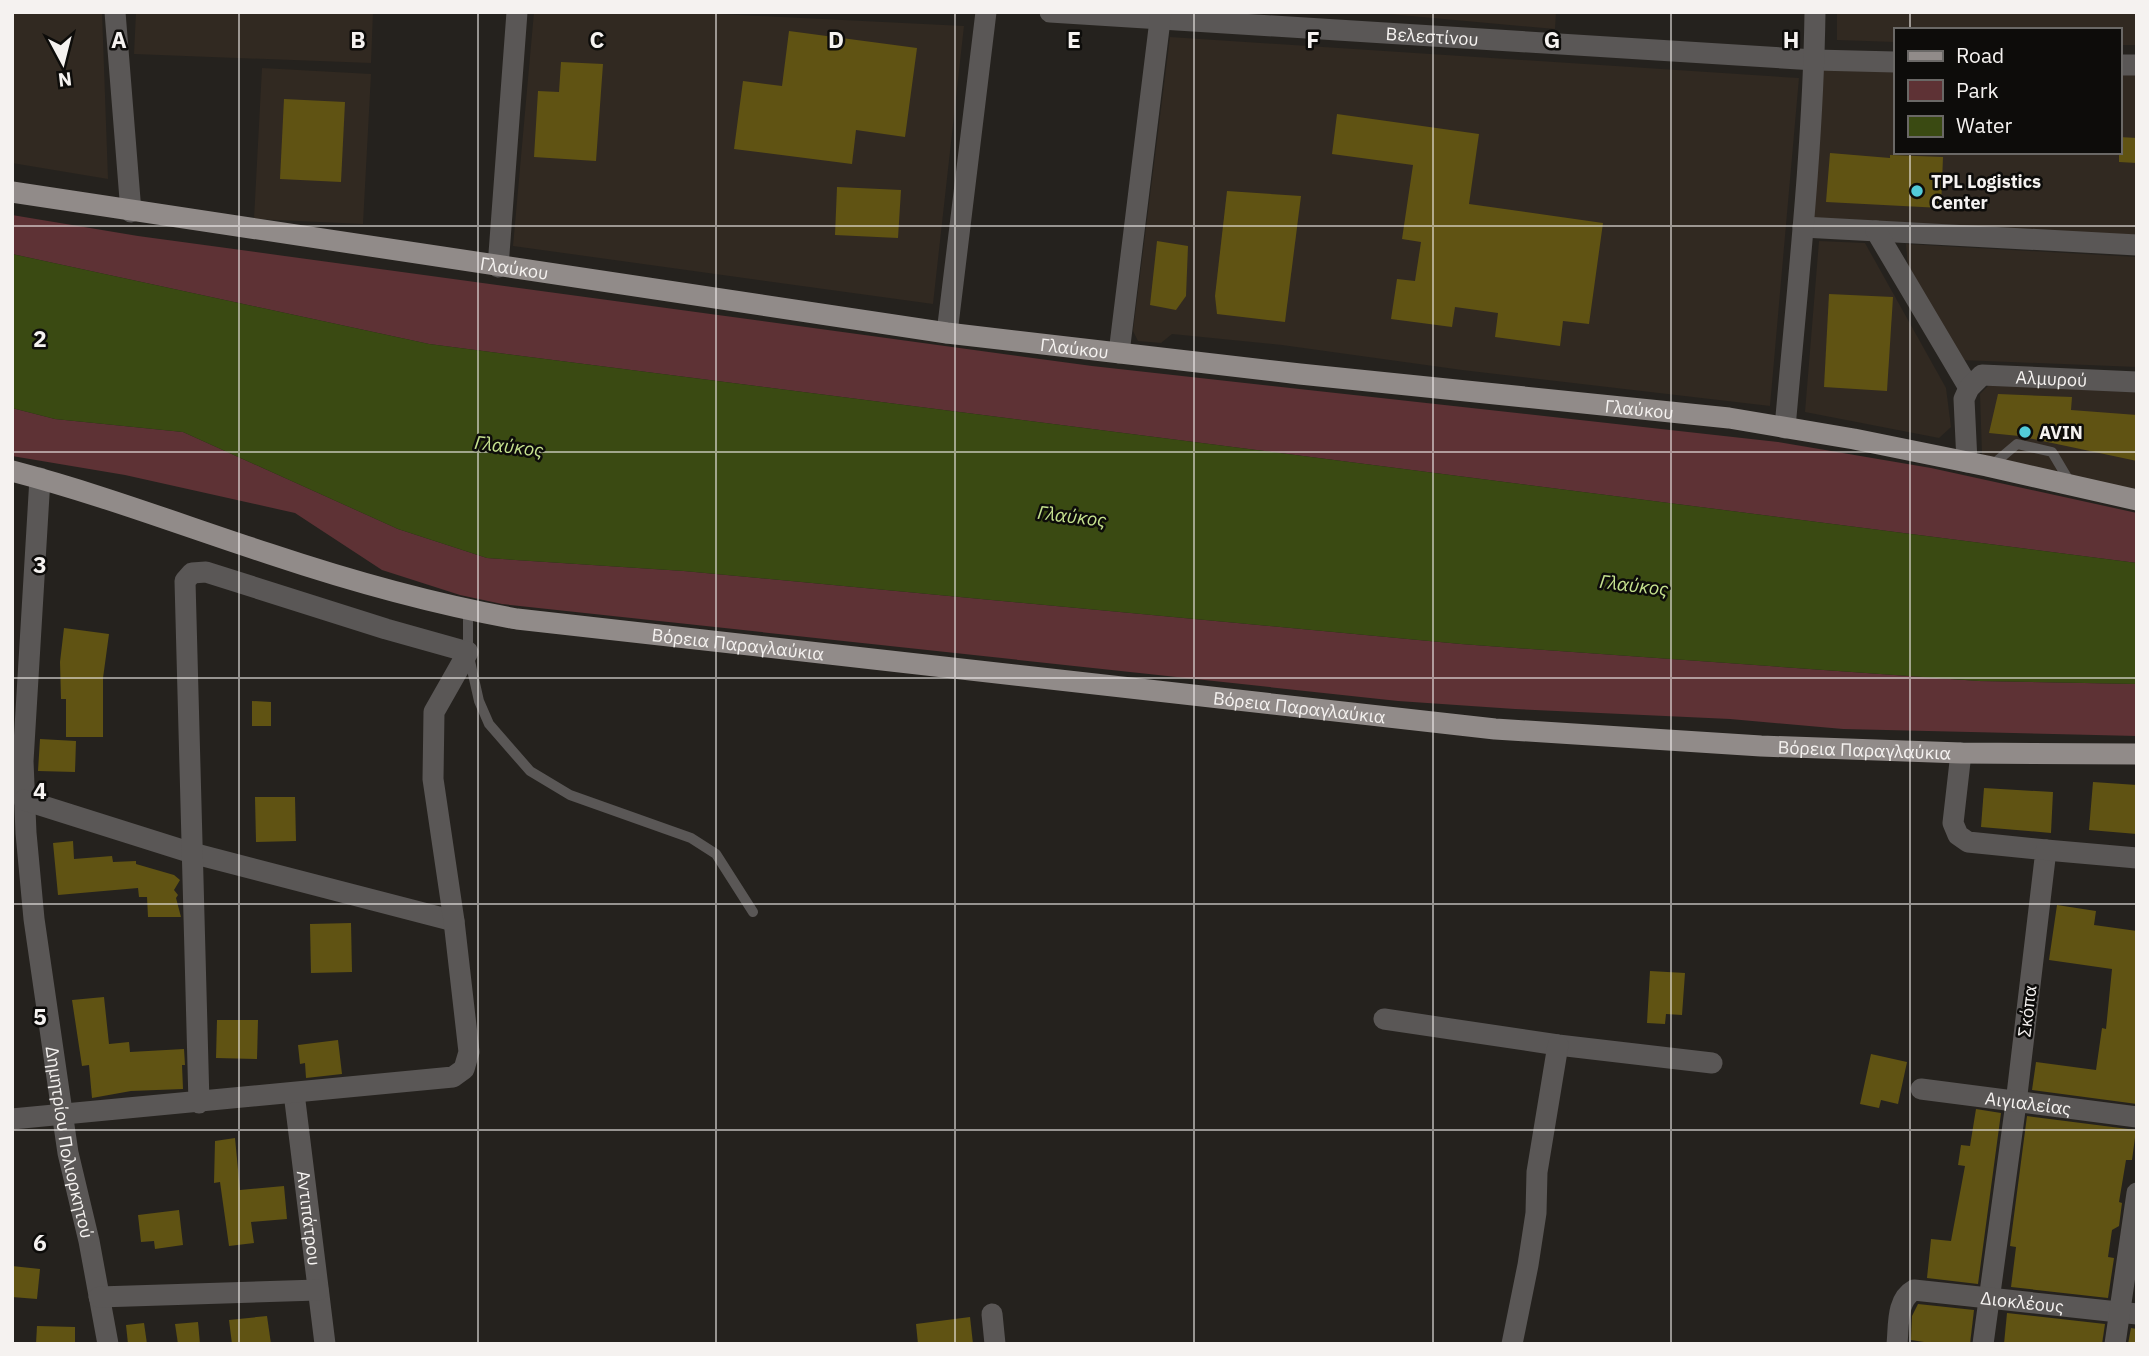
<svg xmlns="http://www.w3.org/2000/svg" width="2149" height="1356" font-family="'IBM Plex Sans',sans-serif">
	<rect width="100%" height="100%" fill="#25221e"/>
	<g fill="#312921">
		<polygon points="12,12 102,12 108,179 12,163"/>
		<polygon points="136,12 373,12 371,63 134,54"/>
		<polygon points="534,12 680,12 964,26 933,304 513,246"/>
		<polygon points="1367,12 1556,12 1555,29"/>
		<polygon points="1837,12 2137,12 2137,45 2119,45 2119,30 1895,30 1895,42 1837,40"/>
		<polygon points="1170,37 1799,78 1770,406 1462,370 1282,345 1172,334 1161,343 1138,341 1133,331"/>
		<polygon points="1815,60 1895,61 1895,152 2119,152 2119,63 2137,64 2137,245 1803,227"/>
		<polygon points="262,68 371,74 363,224 254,219"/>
		<polygon points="1819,241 1865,243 1946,388 1951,427 1939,438 1805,412"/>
		<polygon points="1906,244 2137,257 2137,367 1961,360 1908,268"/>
		<polygon points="1991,383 2137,391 2137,492 1982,455 1980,394"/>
	</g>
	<g fill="#5e3235">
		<polygon points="12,215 138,236 1092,366 1778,442 1931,468 2137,513 2137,563 429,344 12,254"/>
		<polygon points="12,408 55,419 183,432 398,529 487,558 684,571 1461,644 1979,681 2137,684 2137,736 1843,729 1730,719 1515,709 1398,701 502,604 460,595 382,570 295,513 125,475 12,456"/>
	</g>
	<polygon fill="#3a4a12" points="12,254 429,344 2137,563 2137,684 1979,681 1461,644 684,571 487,558 398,529 183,432 55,419 12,408"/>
	<g fill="#605313">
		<polygon points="789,31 917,48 905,137 856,130 852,164 734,149 743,81 782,86"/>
		<polygon points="561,62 603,64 596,161 534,157 538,91 559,92"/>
		<polygon points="284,99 345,102 341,182 280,179"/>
		<polygon points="1337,114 1479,134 1469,204 1603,223 1589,324 1563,321 1560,346 1495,337 1498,313 1455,307 1452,327 1391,319 1397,279 1415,281 1421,242 1402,239 1413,165 1332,154"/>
		<polygon points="2119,137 2137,138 2137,163 2119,162"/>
		<polygon points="1830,153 1890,158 1890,155 1943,157 1941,208 1826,202"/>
		<polygon points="837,187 901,190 898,238 835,235"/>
		<polygon points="1227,191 1301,196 1285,322 1217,314 1215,296"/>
		<polygon points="1157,241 1188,246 1186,296 1176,310 1150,305"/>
		<polygon points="1829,294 1893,297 1887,391 1824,387"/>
		<polygon points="1998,394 2072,397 2071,410 2137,415 2137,461 2019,436 1989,433"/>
		<polygon points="64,628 109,634 103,678 103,737 66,737 66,699 61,699 60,662"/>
		<polygon points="252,701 271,702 271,726 252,726"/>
		<polygon points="40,739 76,741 75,772 38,771"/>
		<polygon points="2093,782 2137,785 2137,834 2089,830"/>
		<polygon points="1984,788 2053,792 2051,833 1981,827"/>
		<polygon points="255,797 295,797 296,841 256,842"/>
		<polygon points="73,841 74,859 112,856 113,862 136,861 136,864 174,875 180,880 174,890 178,895 176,898 181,917 148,917 147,897 139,897 138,888 58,895 53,843"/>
		<polygon points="2057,905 2096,911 2094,925 2137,931 2137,1104 2032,1090 2036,1062 2096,1070 2102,1028 2106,1029 2112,969 2049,960"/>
		<polygon points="351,923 352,972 311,973 310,924"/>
		<polygon points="1650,971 1685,973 1682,1015 1666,1014 1665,1024 1647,1023"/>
		<polygon points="104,997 109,1044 129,1042 130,1052 184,1049 185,1065 182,1065 183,1089 131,1091 92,1098 89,1065 82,1066 72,1000"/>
		<polygon points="217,1020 258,1020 257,1059 216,1058"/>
		<polygon points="338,1040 342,1074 306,1078 305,1063 300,1064 298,1045"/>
		<polygon points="1871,1054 1907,1062 1898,1104 1881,1100 1879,1108 1860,1104"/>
		<polygon points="1976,1109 2001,1113 1978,1284 1927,1278 1931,1239 1951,1241 1965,1166 1958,1165 1961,1145 1970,1146"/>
		<polygon points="2027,1116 2136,1130 2132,1160 2126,1160 2119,1202 2122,1203 2119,1226 2112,1230 2108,1257 2114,1258 2108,1298 2011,1287 2016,1247 2010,1246"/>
		<polygon points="235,1138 240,1190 284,1186 287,1219 251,1222 254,1243 229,1246 220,1182 214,1183 215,1141"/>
		<polygon points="179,1210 183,1245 155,1249 154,1241 141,1242 138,1215"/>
		<polygon points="12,1266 40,1269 37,1299 12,1297"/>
		<polygon points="1918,1304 1974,1310 1970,1344 1937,1344 1911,1340 1912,1316"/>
		<polygon points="2007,1313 2105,1324 2102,1344 2004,1344"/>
		<polygon points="267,1316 271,1344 232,1344 229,1320"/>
		<polygon points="970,1317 973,1344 918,1344 916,1324"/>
		<polygon points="198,1322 200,1344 178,1344 175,1324"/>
		<polygon points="144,1323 147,1344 128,1344 126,1325"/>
		<polygon points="37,1326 75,1327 75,1344 36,1344"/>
		<polygon points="2131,1328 2137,1329 2137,1344 2128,1344"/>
	</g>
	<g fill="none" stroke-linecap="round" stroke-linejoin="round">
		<g stroke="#5a5756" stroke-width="10">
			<polyline points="1991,466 2017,444 2052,452 2071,484"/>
			<polyline points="468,610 468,652 479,701 489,724 530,771 570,795 691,838 716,854 753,912"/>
		</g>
		<g stroke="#5a5756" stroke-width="21">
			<polyline points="115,12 131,212"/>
			<path id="s1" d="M1050,12l765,48 80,2"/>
			<polyline points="2119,65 2137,65"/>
			<polyline points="1803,227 2137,245"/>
			<polyline points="1876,231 1969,388"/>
			<polyline points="498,267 517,12"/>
			<polyline points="947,333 986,12"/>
			<polyline points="1119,353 1161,12"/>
			<path d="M1785,428c12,-138 28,-277 30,-416"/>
			<path id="s2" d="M1967,462l-3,-63 5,-11 13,-13 155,7"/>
			<path id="s3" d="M40,478l-17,283 3,72 8,86 34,234 21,88 19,103"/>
			<polyline points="1961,753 1953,823 1958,835 1968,842 2046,850 2016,1103 1983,1344"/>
			<polyline points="24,800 192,853 454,921"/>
			<polyline points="2046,850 2137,858"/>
			<polyline points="1384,1019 1558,1045 1712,1063"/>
			<path id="s4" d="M1921,1089l216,28"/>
			<path id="s5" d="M294,1093l31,251"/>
			<polyline points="12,1119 453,1077 464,1069 469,1052 454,921 433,779 434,712 468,652 386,629 206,572 192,573 185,581 199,1103"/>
			<polyline points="99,1297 318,1290"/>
			<polyline points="992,1314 995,1344"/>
			<polyline points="1512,1344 1528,1265 1536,1213 1537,1172 1558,1045"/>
			<path id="s6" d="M1897,1344c2,-18 -1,-44 17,-54l223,24"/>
			<polyline points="2115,1344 2137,1193"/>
		</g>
		<g stroke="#918b89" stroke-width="21">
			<path id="s7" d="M12,192l935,141 353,41 429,44 125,21 133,27 150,34"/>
			<path id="s8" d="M12,471c88,23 172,55 258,83 81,27 163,50 247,65l978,110 266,17 200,7 176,1"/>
		</g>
	</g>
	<path fill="none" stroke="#f5f2f0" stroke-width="2" stroke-opacity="0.55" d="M239,12v1332M478,12v1332M716,12v1332M955,12v1332M1194,12v1332M1433,12v1332M1671,12v1332M1910,12v18M1910,152v1192M12,226h2125M12,452h2125M12,678h2125M12,904h2125M12,1130h2125"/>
	<g fill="#52cbd8" stroke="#0d0c0a" stroke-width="2.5">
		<circle cx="1917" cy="191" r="7"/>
		<circle cx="2025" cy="432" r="7"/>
	</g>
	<g text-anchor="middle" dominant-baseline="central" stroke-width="5" stroke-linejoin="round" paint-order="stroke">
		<g font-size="18" fill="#f5f2f0" stroke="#0d0c0a">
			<text stroke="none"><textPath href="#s1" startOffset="383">Βελεστίνου</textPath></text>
			<text stroke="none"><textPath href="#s7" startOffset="508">Γλαύκου</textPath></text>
			<text stroke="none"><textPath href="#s7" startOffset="1074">Γλαύκου</textPath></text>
			<text stroke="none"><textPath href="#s2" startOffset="163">Αλμυρού</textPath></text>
			<text stroke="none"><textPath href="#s7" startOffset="1642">Γλαύκου</textPath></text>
			<text stroke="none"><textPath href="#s8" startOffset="749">Βόρεια Παραγλαύκια</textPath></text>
			<text stroke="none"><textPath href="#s8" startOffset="1314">Βόρεια Παραγλαύκια</textPath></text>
			<text stroke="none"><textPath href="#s8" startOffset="1881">Βόρεια Παραγλαύκια</textPath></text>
			<text transform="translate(2027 1011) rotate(-83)">Σκόπα</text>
			<text stroke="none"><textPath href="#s4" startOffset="108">Αιγιαλείας</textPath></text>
			<text stroke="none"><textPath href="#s3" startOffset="668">Δημητρίου Πολιορκητού</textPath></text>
			<text stroke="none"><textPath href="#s5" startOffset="126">Αντιπάτρου</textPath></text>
			<text stroke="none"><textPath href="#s6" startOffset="168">Διοκλέους</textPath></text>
		</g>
		<g font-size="18" font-weight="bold" fill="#f5f2f0" stroke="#0d0c0a" text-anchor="start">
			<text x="1931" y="181">TPL Logistics<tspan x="1931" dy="21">Center</tspan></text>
			<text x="2039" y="432">AVIN</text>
		</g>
		<g font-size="19" font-style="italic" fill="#c6e28f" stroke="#0d0c0a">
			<text transform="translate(509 446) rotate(7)">Γλαύκος</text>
			<text transform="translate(1072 516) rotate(7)">Γλαύκος</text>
			<text transform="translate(1634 585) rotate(7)">Γλαύκος</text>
		</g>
	</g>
	<g font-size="23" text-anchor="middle" font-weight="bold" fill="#f5f2f0" stroke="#0d0c0a" stroke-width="5" stroke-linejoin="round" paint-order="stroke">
		<text x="119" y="48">A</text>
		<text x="358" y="48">B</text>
		<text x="597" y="48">C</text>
		<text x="836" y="48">D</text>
		<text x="1074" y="48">E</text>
		<text x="1313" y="48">F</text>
		<text x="1552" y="48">G</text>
		<text x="1791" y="48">H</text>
		<text x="40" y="347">2</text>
		<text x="40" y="573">3</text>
		<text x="40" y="799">4</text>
		<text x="40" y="1025">5</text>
		<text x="40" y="1251">6</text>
	</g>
	<rect width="2149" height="1356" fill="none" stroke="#f5f2f0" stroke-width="28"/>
	<rect x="1894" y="28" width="228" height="126" fill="#0d0c0a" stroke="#6a6866" stroke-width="2"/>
	<rect x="1908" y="51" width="35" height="10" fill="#918b89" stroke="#6a6866" stroke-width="2"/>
	<text x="1956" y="63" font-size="21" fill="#f5f2f0">Road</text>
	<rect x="1908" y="80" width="35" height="21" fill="#5e3235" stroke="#6a6866" stroke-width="2"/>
	<text x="1956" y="98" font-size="21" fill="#f5f2f0">Park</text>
	<rect x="1908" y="116" width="35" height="21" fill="#3a4a12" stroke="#6a6866" stroke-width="2"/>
	<text x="1956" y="133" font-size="21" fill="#f5f2f0">Water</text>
	<g transform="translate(63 63) rotate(173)" stroke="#0d0c0a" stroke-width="5" paint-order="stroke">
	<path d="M0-5L12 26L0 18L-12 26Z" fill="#f5f2f0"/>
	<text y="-10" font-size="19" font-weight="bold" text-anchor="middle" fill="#f5f2f0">N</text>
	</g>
</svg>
